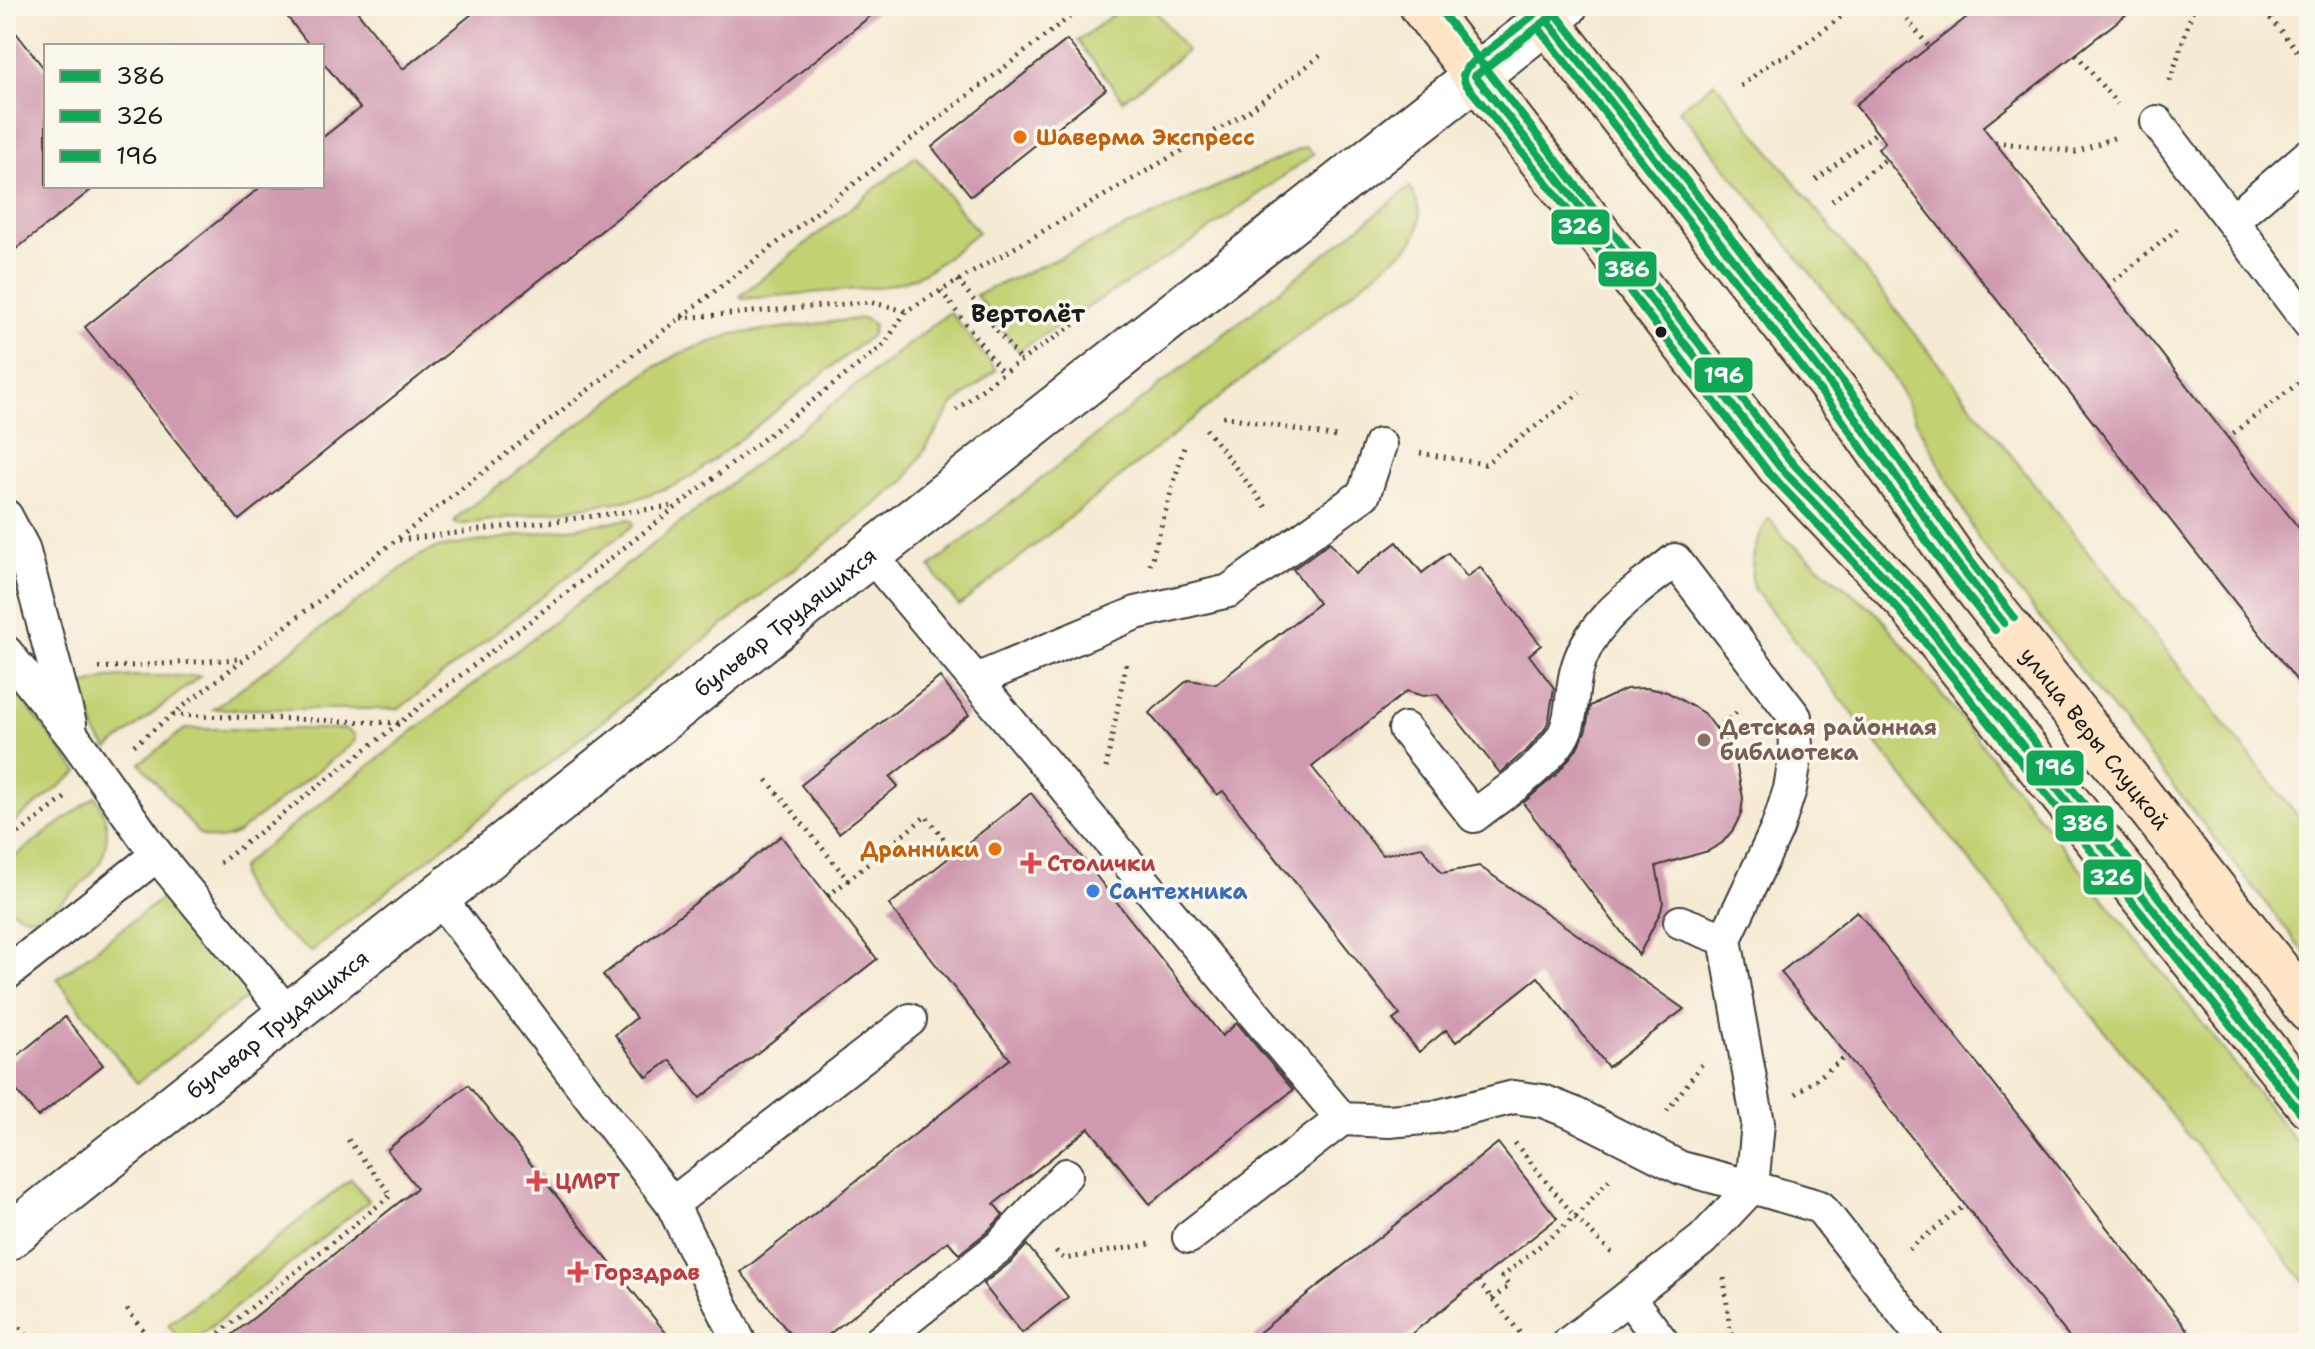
<svg xmlns="http://www.w3.org/2000/svg" width="2315" height="1349" font-family="'Shantell Sans',sans-serif">
	<rect width="100%" height="100%" fill="#fbf7ec"/>
	<filter id="ink" filterUnits="userSpaceOnUse"><feTurbulence type="fractalNoise" baseFrequency=".0125" numOctaves="2"/><feDisplacementMap in="SourceGraphic" scale="16" xChannelSelector="R" yChannelSelector="G"/><feConvolveMatrix kernelMatrix="1 2 1 2 8 2 1 2 1" color-interpolation-filters="sRGB"/></filter>
	<filter id="wash" filterUnits="userSpaceOnUse"><feTurbulence type="fractalNoise" baseFrequency=".006" numOctaves="4" result="noise"/><feDisplacementMap in="SourceGraphic" scale="32" xChannelSelector="R" yChannelSelector="G"/><feGaussianBlur stdDeviation="1.8" result="paint"/><feColorMatrix in="noise" values="0 0 0 0 0 0 0 0 0 0 0 0 0 0 0 0 0 1.4 0 .05"/><feComposite in="paint" operator="in"/></filter>
	<g filter="url(#wash)">
		<rect width="100%" height="100%" fill="#f5ead3"/>
		<g fill="#c3d173" stroke="#707648" stroke-width="2">
			<polygon points="1124,6 1152,6 1187,51 1123,100 1078,41"/>
			<polygon points="1715,82 2309,830 2309,958 1980,542 1891,373 1679,110"/>
			<polygon points="1305,147 1314,154 1189,244 1018,351 976,295"/>
			<path d="M916,156l62,76c-20,16 -41,36 -65,46 -10,4 -22,6 -32,9l-139,12 -2,-3z"/>
			<path d="M1410,187c12,22 15,42 -3,61l-448,358 -29,-39z"/>
			<path d="M950,312l46,58 -43,35 -48,76 -594,471c-24,-17 -74,-52 -70,-84l5,-6z"/>
			<polygon points="864,318 874,325 872,335 701,470 678,484 636,499 458,525 454,522 457,517 653,368 681,353 733,334"/>
			<path d="M1769,518l16,20 94,77 430,543v130l-556,-700c-4,-26 2,-47 16,-70z"/>
			<polygon points="630,519 633,523 632,526 399,709 213,709 417,557 436,548"/>
			<polygon points="135,676 200,676 108,749 96,734 83,685 108,678"/>
			<polygon points="20,697 78,772 6,828 6,706"/>
			<path d="M185,729h160l10,6v5l-3,4 -114,89c-13,7 -24,8 -39,1l-59,-71z"/>
			<path d="M96,796c5,11 11,23 11,36 0,10 -4,27 -10,35 -10,14 -47,48 -63,50 -11,1 -20,-5 -28,-11v-43z"/>
			<polygon points="169,893 252,993 137,1083 57,979"/>
			<polygon points="351,1179 369,1201 191,1343 182,1343 168,1325"/>
		</g>
		<g id="blocks">
			<g fill="#cf99af">
				<polygon points="279,6 353,6 403,69 482,6 883,6 239,520 85,327 262,186 322,186 322,138 360,108 322,61 322,46 310,46"/>
				<polygon points="1981,6 2137,6 1983,127 2309,541 2309,696 1878,149 1885,142 1855,105"/>
				<polygon points="6,20 46,71 46,186 96,186 6,257"/>
				<polygon points="1067,40 1106,89 971,196 932,147"/>
				<polygon points="1330,542 1355,574 1397,542 1422,573 1448,553 1467,577 1480,567 1541,645 1529,655 1554,688 1549,719 1545,729 1529,748 1500,773 1437,694 1423,696 1407,691 1312,767 1382,855 1422,847 1442,873 1479,866 1684,1009 1608,1067 1538,977 1456,1042 1446,1030 1419,1052 1393,1020 1400,1015 1223,791 1217,795 1149,713 1188,680 1216,684 1319,603 1293,569"/>
				<polygon points="940,677 969,715 890,777 898,786 839,833 801,785"/>
				<polygon points="1646,688 1667,692 1705,714 1727,743 1736,762 1743,798 1741,814 1733,830 1722,843 1708,851 1656,866 1663,902 1661,911 1639,955 1523,803 1556,775 1576,750 1586,730 1590,706 1626,689"/>
				<polygon points="1031,793 1222,1036 1237,1023 1293,1090 1150,1204 1089,1128 994,1204 1003,1215 987,1232 959,1254 948,1241 818,1343 797,1343 741,1272 1010,1059 889,905"/>
				<polygon points="781,836 877,959 700,1098 670,1060 647,1077 615,1035 636,1018 603,975"/>
				<polygon points="1857,911 2198,1343 2074,1343 1781,972"/>
				<polygon points="65,1017 103,1065 38,1117 6,1078 6,1065"/>
				<polygon points="468,1085 674,1343 222,1343 417,1188 387,1150"/>
				<polygon points="1498,1143 1557,1218 1400,1343 1246,1343"/>
				<polygon points="1027,1245 1068,1297 1022,1333 983,1284 1012,1261"/>
			</g>
		</g>
	</g>
	<g filter="url(#ink)">
		<use href="#blocks" fill-opacity="0" stroke="#3d3b37" stroke-width="2"/>
		<g fill="none" stroke-linecap="round" stroke-linejoin="round">
			<g stroke="#3d3b37" stroke-width="36">
				<g id="lane">
					<polyline points="2157,122 2309,323"/>
					<polyline points="2233,220 2309,155"/>
					<polyline points="6,516 23,548 70,724"/>
					<path d="M870,554l472,565 47,2 46,-4 79,-20 29,4 30,12 108,55 71,19 6,-64 -33,-184 52,-110 13,-40 6,-36 -1,-36 -120,-157c-40,33 -86,59 -99,113 -5,21 -3,48 -15,66 -21,32 -58,54 -87,77l-69,-87"/>
					<polyline points="6,652 74,738 157,855 288,1014"/>
					<polyline points="976,680 1136,613 1229,591 1364,494 1380,445"/>
					<polyline points="438,896 672,1204 740,1343"/>
					<polyline points="1680,922 1725,939"/>
					<polyline points="6,974 157,855"/>
					<polyline points="672,1204 910,1020"/>
					<polyline points="1189,1237 1342,1119"/>
					<polyline points="1628,1297 1663,1343"/>
					<polyline points="878,1343 1000,1246 1066,1175"/>
					<polyline points="1569,1343 1702,1240 1752,1187 1820,1207 1927,1343"/>
				</g>
			</g>
			<g stroke="#3d3b37" stroke-width="48">
				<g id="street">
					<path id="s1" d="M6,1239l1035,-820 524,-413"/>
				</g>
			</g>
			<g stroke="#3d3b37" stroke-width="48">
				<g id="secondary">
					<polyline points="1422,6 1779,466 1908,602 2309,1105"/>
					<path id="s2" d="M1535,6l313,401 108,155 353,448"/>
				</g>
			</g>
			<g stroke="#3d3b37" stroke-width="5" stroke-dasharray="2 6" stroke-linecap="butt">
				<polyline points="1897,6 1929,47"/>
				<polyline points="1956,6 1965,19"/>
				<polyline points="2260,6 2309,65"/>
				<polyline points="2076,54 2117,104"/>
				<polyline points="2170,81 2194,6"/>
				<polyline points="1741,86 1774,60 1792,54 1855,6"/>
				<polyline points="1995,142 2076,152 2119,136"/>
				<polyline points="1816,180 1877,132"/>
				<polyline points="1832,201 1886,159"/>
				<polyline points="958,280 1020,360"/>
				<polyline points="2108,286 2181,226"/>
				<polyline points="941,291 1003,373"/>
				<polyline points="681,318 870,302 906,311 1246,113 1321,55"/>
				<polyline points="956,410 1003,373 1082,319"/>
				<polyline points="1223,416 1336,437"/>
				<polyline points="1206,429 1269,511"/>
				<polyline points="2227,438 2309,375"/>
				<polyline points="1420,453 1485,464 1580,393"/>
				<polyline points="399,540 675,506"/>
				<polyline points="1150,565 1184,447"/>
				<polyline points="99,668 240,659"/>
				<polyline points="173,715 399,723"/>
				<polyline points="1716,729 1737,712"/>
				<polyline points="134,745 680,318 1084,6"/>
				<polyline points="1106,768 1126,664"/>
				<polyline points="767,780 848,880 926,816 955,853"/>
				<polyline points="6,843 66,797"/>
				<polyline points="220,863 884,345 906,311"/>
				<polyline points="828,896 848,880"/>
				<polyline points="1796,1094 1847,1056"/>
				<polyline points="1667,1111 1702,1064"/>
				<polyline points="1515,1143 1575,1217 1614,1255"/>
				<polyline points="1909,1249 1965,1205"/>
				<polyline points="1056,1251 1064,1259 1150,1244"/>
				<polyline points="1724,1278 1730,1331 1739,1343"/>
				<polyline points="1478,1281 1525,1339"/>
				<polyline points="1492,1299 1509,1286 1502,1277 1575,1217 1609,1180"/>
				<polyline points="6,1308 32,1343"/>
				<polyline points="127,1309 153,1343"/>
				<polyline points="87,1342 88,1343"/>
				<polyline points="207,1343 391,1195 346,1137"/>
			</g>
			<use href="#lane" stroke="#fff" stroke-width="32"/>
			<use href="#street" stroke="#fff" stroke-width="44"/>
			<use href="#secondary" stroke="#ffe4c6" stroke-width="44"/>
			<g stroke="#fbf7ec" stroke-width="14">
				<g id="bus-1">
					<polyline points="1565,6 1475,76 1552,171 1779,466 1908,602 2309,1105"/>
					<polyline points="1547,20 1848,407 1956,562 2004,623"/>
				</g>
			</g>
			<g stroke="#fbf7ec" stroke-width="14">
				<g id="bus-2">
					<polyline points="1545,6 1467,67 1463,75 1465,83 1543,178 1769,473 1899,610 2300,1112"/>
					<polyline points="1538,27 1838,414 1946,569 1995,630"/>
				</g>
			</g>
			<g stroke="#fbf7ec" stroke-width="14">
				<g id="bus-3">
					<polyline points="1437,6 1788,458 1917,595 2309,1086"/>
					<polyline points="1550,6 1857,400 1966,555 2014,617"/>
				</g>
			</g>
			<use href="#bus-1" stroke="#10a855" stroke-width="8"/>
			<use href="#bus-2" stroke="#10a855" stroke-width="8"/>
			<use href="#bus-3" stroke="#10a855" stroke-width="8"/>
		</g>
	</g>
	<g fill="#e8710a" stroke="#fbf7ec" stroke-width="3">
		<circle cx="1020" cy="137" r="8"/>
		<circle cx="995" cy="849" r="8"/>
	</g>
	<circle fill="#1c1c1c" stroke="#fbf7ec" stroke-width="3" cx="1661" cy="332" r="7"/>
	<circle fill="#8d6e63" stroke="#fbf7ec" stroke-width="3" cx="1704" cy="740" r="8"/>
	<g fill="#e0444e" stroke="#fbf7ec" stroke-width="3">
		<path d="M1027 851h8v8h8v8h-8v8h-8v-8h-8v-8h8z"/>
		<path d="M533 1169h8v8h8v8h-8v8h-8v-8h-8v-8h8z"/>
		<path d="M574 1260h8v8h8v8h-8v8h-8v-8h-8v-8h8z"/>
	</g>
	<circle fill="#3f7fe0" stroke="#fbf7ec" stroke-width="3" cx="1093" cy="891" r="8"/>
	<g text-anchor="middle" dominant-baseline="central" stroke-width="7" stroke-linejoin="round" paint-order="stroke">
		<g font-size="22" font-weight="bold" fill="#c56008" stroke="#fbf7ec" text-anchor="start">
			<text x="1036" y="137">Шаверма Экспресс</text>
			<text x="979" y="849" text-anchor="end">Дранники</text>
		</g>
		<g font-size="22" fill="#1c1c1c" stroke="#fbf7ec">
			<text stroke="none"><textPath href="#s1" startOffset="994">бульвар Трудящихся</textPath></text>
			<text stroke="none"><textPath href="#s2" startOffset="922">улица Веры Слуцкой</textPath></text>
			<text stroke="none"><textPath href="#s1" startOffset="346">бульвар Трудящихся</textPath></text>
		</g>
		<g font-size="22" font-weight="bold" fill="#785e54" stroke="#fbf7ec" text-anchor="start">
			<text x="1720" y="727">Детская районная<tspan x="1720" dy="25">библиотека</tspan></text>
		</g>
		<g font-size="22" font-weight="bold" fill="#be3a42" stroke="#fbf7ec" text-anchor="start">
			<text x="1047" y="863">Столички</text>
			<text x="555" y="1181">ЦМРТ</text>
			<text x="594" y="1272">Горздрав</text>
		</g>
		<g font-size="22" font-weight="bold" fill="#366cbe" stroke="#fbf7ec" text-anchor="start">
			<text x="1109" y="891">Сантехника</text>
		</g>
		<g font-size="24" font-weight="bold" fill="#1c1c1c" stroke="#fbf7ec">
			<text x="1028" y="314">Вертолёт</text>
		</g>
	</g>
	<g stroke="#fbf7ec" stroke-width="3">
		<rect x="1550" y="208" width="61" height="38" rx="8" fill="#10a855"/>
		<rect x="1597" y="250" width="61" height="38" rx="8" fill="#10a855"/>
		<rect x="1693" y="356" width="61" height="38" rx="8" fill="#10a855"/>
		<rect x="2025" y="749" width="60" height="38" rx="8" fill="#10a855"/>
		<rect x="2054" y="804" width="61" height="39" rx="8" fill="#10a855"/>
		<rect x="2082" y="858" width="61" height="38" rx="8" fill="#10a855"/>
	</g>
	<g font-size="22" text-anchor="middle" font-weight="bold" fill="#fff">
		<text x="1580" y="234">326</text>
		<text x="1627" y="277">386</text>
		<text x="1724" y="383">196</text>
		<text x="2055" y="775">196</text>
		<text x="2085" y="831">386</text>
		<text x="2112" y="885">326</text>
	</g>
	<rect width="2315" height="1349" fill="none" stroke="#fbf7ec" stroke-width="32"/>
	<rect x="44" y="44" width="280" height="144" fill="#fbf7ec" stroke="#a29f99" stroke-width="2"/>
	<rect x="60" y="70" width="40" height="12" fill="#10a855" stroke="#a29f99" stroke-width="2"/>
	<text x="116" y="84" font-size="24" fill="#1c1c1c">386</text>
	<rect x="60" y="110" width="40" height="12" fill="#10a855" stroke="#a29f99" stroke-width="2"/>
	<text x="116" y="124" font-size="24" fill="#1c1c1c">326</text>
	<rect x="60" y="150" width="40" height="12" fill="#10a855" stroke="#a29f99" stroke-width="2"/>
	<text x="116" y="164" font-size="24" fill="#1c1c1c">196</text>
</svg>
